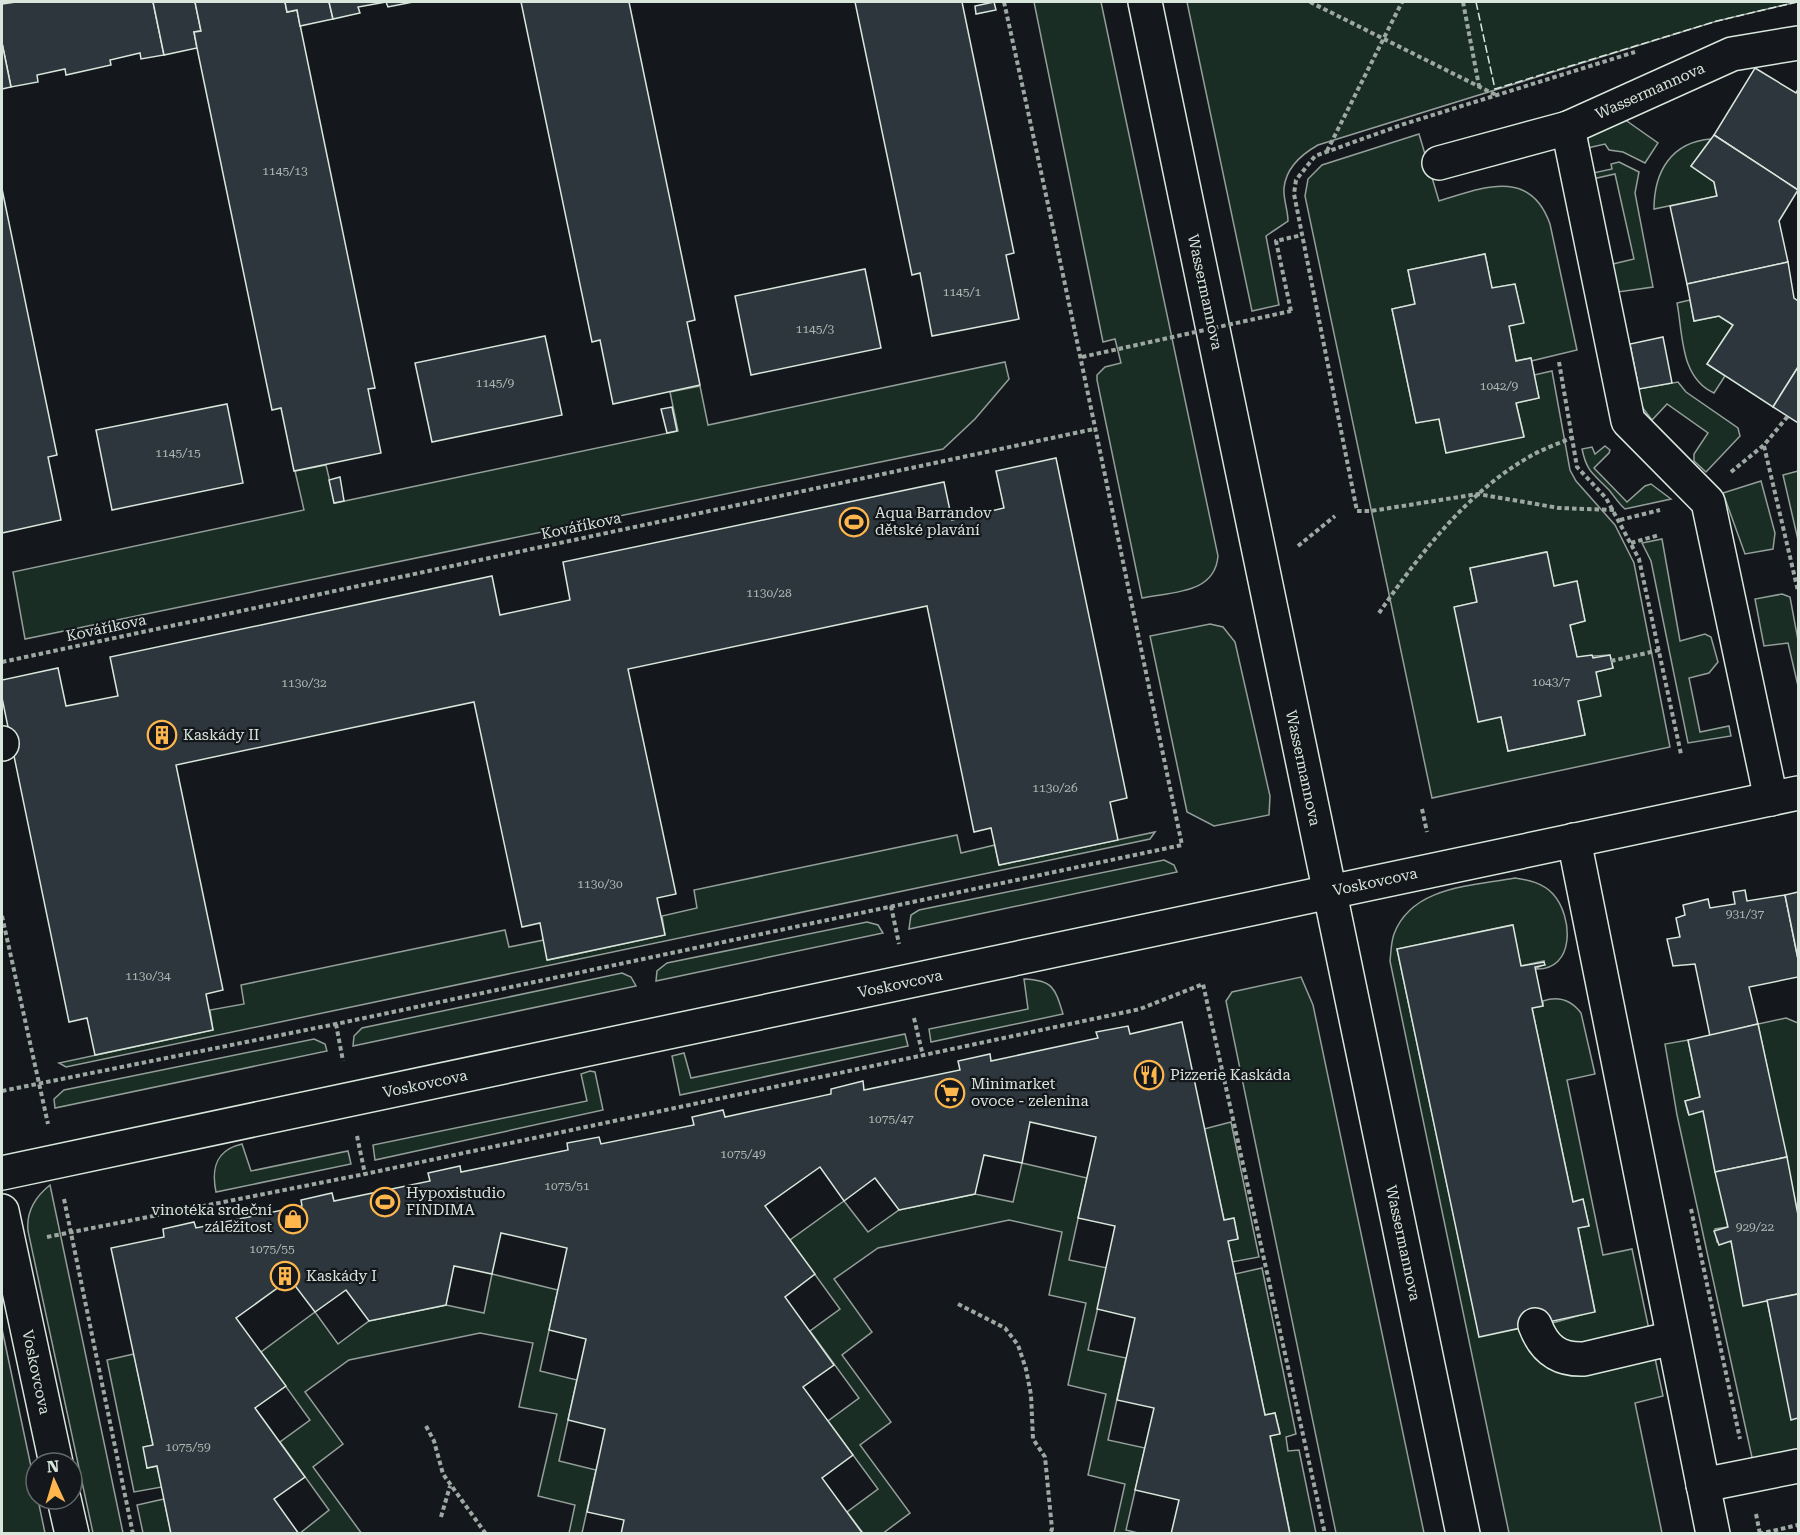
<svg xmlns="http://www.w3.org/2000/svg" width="1800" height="1535" font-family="'Roboto Serif',serif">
	<rect width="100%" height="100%" fill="#14181c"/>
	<g fill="#1a2d24" stroke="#939e99" stroke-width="1.5" fill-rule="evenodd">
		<path d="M1034,2h67l117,554c-3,38 -46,36 -76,42l-45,-218v-5l8,-8 16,-4 -6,-24 -12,3z"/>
		<path d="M1187,2h610l-80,19 -399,124c-16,9 -32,23 -34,43 -1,11 4,22 4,33l-22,15 13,69 -27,6z"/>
		<polygon points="1624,119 1658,143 1645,163 1623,152 1609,150 1605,144 1583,149 1587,131"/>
		<path d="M1419,134l20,67c43,-13 91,-34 111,23l27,126 -46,11 -1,-3 -14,3 -7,-35 14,-4 -8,-38 -23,4 -7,-34 -77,16 7,34 -23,5 24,114 23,-4 7,33 78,-16 -8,-33 23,-5 -5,-23 18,-4 18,99 6,11 39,44 19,38 36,184 -238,51 -127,-602 3,-17 14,-14zM1546,552l8,34 23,-4 8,39 -15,4 7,32 33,-2 3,13 -17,4 -18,29 7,34 -77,16 -7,-34 -46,-110 22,-5 -7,-34z"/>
		<path d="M1711,139l-20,27 23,16 3,14 -63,13c0,-37 17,-67 57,-70z"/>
		<polygon points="1619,162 1639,172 1635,193 1653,287 1618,292 1609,268 1613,264 1634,259 1615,174 1588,180 1588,174 1612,169 1611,164"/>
		<path d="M1690,300l4,21 25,-5 14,9 -26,39 18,12 -11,17c-34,-15 -31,-59 -37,-90z"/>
		<polygon points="1630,344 1639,389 1678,382 1686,392 1738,428 1740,436 1706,472 1694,461 1694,454 1708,433 1667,404 1652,420 1633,395 1623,346"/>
		<polygon points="1005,362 1009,379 975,419 943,449 25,639 13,572 304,510 295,471 326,465 335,503 678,431 670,392 700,386 708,425"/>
		<path d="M1605,446l5,4 -1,3 -15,15 33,34 18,-16 6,-2 20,15 -46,10c-6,-5 -11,-13 -16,-19 -15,-16 -22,-17 -27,-41l10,-2 3,7z"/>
		<polygon points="1798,471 1798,540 1783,475"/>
		<polygon points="1761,481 1775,533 1773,549 1745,554 1723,493"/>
		<polygon points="1662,539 1680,641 1705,634 1711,637 1718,662 1709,673 1689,678 1700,732 1729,726 1731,736 1688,743 1651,561 1642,543"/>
		<polygon points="1782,594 1790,597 1798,640 1798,686 1788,643 1764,646 1755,599"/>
		<polygon points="1210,624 1223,627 1235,642 1270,796 1269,815 1214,826 1187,812 1150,636"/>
		<polygon points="1155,832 1150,839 66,1067 59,1063 213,1030 210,1010 244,1004 241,985 505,930 509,947 544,940 548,960 665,935 662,916 697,908 694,890 957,835 961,853 995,845 999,865"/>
		<polygon points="1164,860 1174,865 1177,872 909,929 911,915 919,910"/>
		<path d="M1515,878c14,2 28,5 38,16 20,22 23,77 -18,75l9,-5v-3l-23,5 -9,-41 -115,24 82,386 77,-13 39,-11 -17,-83 11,-2 -6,-26 -10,2 -41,-194 11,-2v-5c15,-5 28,-1 38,12l14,61 -28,6 36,175 29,-6 31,147 -28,7 27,130h-153l-119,-572c1,-8 1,-19 4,-27 18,-48 79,-48 121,-56z"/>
		<polygon points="867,922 878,925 883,933 656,981 657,971 667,963"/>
		<polygon points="622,973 631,977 636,986 353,1046 354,1036 362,1028"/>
		<polygon points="1301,977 1313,1005 1424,1533 1336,1533 1226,1001 1232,992"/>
		<path d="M1024,979c29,1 31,9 39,35l-132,28 -2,-13 99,-20z"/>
		<polygon points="1786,1018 1798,1023 1798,1215 1758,1024"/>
		<polygon points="905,1034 908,1046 680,1095 672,1056 684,1053 691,1078"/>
		<polygon points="314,1039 325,1044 327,1051 55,1108 54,1099 64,1090"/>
		<polygon points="1688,1040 1700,1097 1685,1101 1688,1113 1704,1110 1728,1227 1715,1229 1717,1242 1731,1241 1744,1304 1767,1300 1792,1418 1798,1417 1798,1452 1753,1462 1677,1115 1665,1044"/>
		<polygon points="590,1071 595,1072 603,1110 375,1160 373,1145 587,1101 581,1074"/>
		<polygon points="1231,1122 1259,1257 1232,1262 1228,1241 1238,1238 1234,1219 1224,1220 1204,1129"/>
		<path d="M242,1144l9,27 97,-20 3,13 -135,28c-5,-24 0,-42 26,-48z"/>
		<polygon points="1022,1163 1087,1178 1069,1260 1107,1268 1088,1350 1126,1358 1108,1440 1145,1448 1126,1530 1138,1533 1114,1533 1125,1484 1088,1475 1106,1394 1068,1385 1086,1303 1049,1295 1062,1232 1009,1220 878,1248 834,1279 872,1332 842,1355 891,1422 860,1445 910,1513 882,1534 863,1533 847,1512 878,1489 828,1421 859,1398 810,1331 840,1309 790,1240 844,1201 868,1232 899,1210 975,1194 1013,1202"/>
		<path d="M50,1185l73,348h-30l-65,-302c-2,-19 7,-34 22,-46z"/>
		<polygon points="1262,1268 1296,1434 1286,1437 1288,1451 1299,1450 1316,1533 1290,1533 1270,1436 1280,1433 1275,1413 1265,1415 1235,1274"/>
		<polygon points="492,1274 558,1290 540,1371 577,1380 559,1461 596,1470 582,1533 569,1533 575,1505 538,1496 557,1414 519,1407 533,1343 480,1333 349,1360 305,1392 343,1444 313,1467 362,1534 299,1534 329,1510 280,1442 310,1420 261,1352 315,1312 338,1344 369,1321 446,1305 484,1313"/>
		<polygon points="2,1329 45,1533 2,1533"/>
		<polygon points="134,1354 153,1445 147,1468 157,1466 162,1487 134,1492 107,1360"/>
		<polygon points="164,1499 171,1533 143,1533 137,1505"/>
	</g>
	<g fill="#2c363c" stroke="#d8e6dc" stroke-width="1.5">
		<polygon points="16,2 153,2 164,55 141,59 140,53 110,60 111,65 66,75 65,69 37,75 38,82 11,87 2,43 2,4"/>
		<polygon points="153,2 195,2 201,31 194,32 197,48 164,55"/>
		<polygon points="195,2 285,2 287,12 297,10 375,388 368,389 381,453 294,471 281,408 272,410 197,48 194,32 201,31"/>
		<polygon points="285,2 329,2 333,19 300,26 297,10 287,12"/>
		<polygon points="329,2 386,2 358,7 360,13 333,19"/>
		<polygon points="386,2 413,2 388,7"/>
		<polygon points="521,2 629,2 695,320 687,322 700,385 613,404 600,340 592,342"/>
		<polygon points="855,2 962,2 1014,253 1006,255 1019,319 932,336 920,273 912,275"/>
		<polygon points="994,2 996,10 976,14 975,6"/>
		<polygon points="2,43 11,87 2,89"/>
		<polygon points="1755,68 1796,93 1798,89 1798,190 1714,135"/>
		<polygon points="1714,135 1798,190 1779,221 1788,262 1687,284 1670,206 1717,196 1714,182 1691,166"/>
		<polygon points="2,189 57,455 48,457 61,520 2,533"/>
		<polygon points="1485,254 1492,288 1515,284 1524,323 1509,326 1516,361 1531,358 1539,398 1516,403 1524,437 1446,453 1439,419 1416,423 1392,309 1415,304 1408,270"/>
		<polygon points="1788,262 1794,298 1798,301 1798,367 1773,407 1707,364 1733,325 1719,316 1694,321 1687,284"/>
		<polygon points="865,269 881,348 751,375 735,296"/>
		<polygon points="545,336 562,415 432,442 415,363"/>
		<polygon points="1663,337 1672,383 1639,389 1630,344"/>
		<polygon points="1798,367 1798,423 1773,407"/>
		<polygon points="227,404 243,483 112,510 96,430"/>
		<polygon points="672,407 677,431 667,433 661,409"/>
		<polygon points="1056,458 1127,798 1110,802 1118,840 999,865 991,828 974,832 927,606 628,669 676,894 657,898 665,935 547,960 540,923 522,927 474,702 176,765 223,990 206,994 213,1030 95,1055 87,1018 69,1022 2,698 2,680 58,668 66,706 118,696 110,657 492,576 500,615 570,600 563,562 944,482 952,520 1004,508 996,471"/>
		<polygon points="340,477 344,501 334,503 329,480"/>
		<polygon points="1547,552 1554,586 1577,581 1585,621 1570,625 1577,657 1592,655 1593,658 1610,655 1613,668 1596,672 1601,696 1578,701 1585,735 1508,751 1501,717 1478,722 1454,607 1477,602 1470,568"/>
		<polygon points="1745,890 1747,901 1785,895 1798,959 1798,977 1749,987 1758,1024 1710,1036 1695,964 1673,966 1667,939 1680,937 1676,918 1685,915 1683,905 1708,899 1710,908 1735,904 1733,892"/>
		<polygon points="1798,892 1798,959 1785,895"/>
		<polygon points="1513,925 1521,966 1544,962 1545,965 1535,967 1543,1006 1532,1008 1573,1202 1583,1199 1589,1226 1578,1228 1595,1312 1479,1337 1397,949"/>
		<polygon points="1182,1022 1224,1220 1234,1218 1238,1239 1228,1241 1265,1415 1275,1413 1280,1434 1270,1436 1290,1534 1171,1534 1179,1500 1135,1490 1154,1408 1117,1400 1135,1318 1097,1309 1115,1226 1078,1218 1096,1137 1030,1122 1022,1163 984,1155 975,1194 899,1210 875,1178 844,1201 820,1167 765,1206 815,1274 785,1297 834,1365 803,1387 853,1455 822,1478 863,1534 621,1534 624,1520 587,1512 605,1429 568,1420 586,1339 549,1330 567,1248 501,1233 492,1274 454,1266 446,1305 369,1321 346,1290 315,1312 290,1279 236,1318 286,1386 255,1408 305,1477 274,1499 299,1534 171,1534 157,1466 147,1468 143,1447 153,1445 111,1248 164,1237 163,1229 194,1222 196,1228 302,1206 301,1200 332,1193 334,1201 430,1181 428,1173 460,1166 461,1172 568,1150 567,1143 599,1137 601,1144 694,1125 692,1117 723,1110 725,1117 831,1094 831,1089 863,1081 864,1090 960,1070 958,1061 990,1054 991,1061 1098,1038 1096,1032 1128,1026 1130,1034"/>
		<polygon points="1758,1024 1787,1157 1715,1172 1703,1111 1689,1115 1685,1101 1700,1097 1688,1040"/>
		<polygon points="1787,1157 1798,1215 1798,1294 1743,1306 1731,1241 1719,1245 1714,1231 1728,1227 1715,1172"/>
		<polygon points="1798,1294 1798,1418 1791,1420 1767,1300"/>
	</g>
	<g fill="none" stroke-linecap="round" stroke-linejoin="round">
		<g stroke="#d8e6dc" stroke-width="36">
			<g id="minor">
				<polyline points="1145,2 1463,1534"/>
				<polyline points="1568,128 1628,421 1708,502 1771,799"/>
				<polyline points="1439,163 1568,128 1732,54 1798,43"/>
				<polyline points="2,744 2,743"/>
				<polyline points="1574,840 1713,1534"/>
				<polyline points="2,1173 1798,793"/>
				<polyline points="2,1211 56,1463"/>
				<path d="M1535,1325c9,24 23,35 49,34l89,-21"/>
				<polyline points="1703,1485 1798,1466"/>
				<polyline points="64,1499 72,1534"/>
			</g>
		</g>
		<g stroke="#9da8a2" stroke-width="4" stroke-dasharray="4.5 3" stroke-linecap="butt">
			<polyline points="1310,2 1496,95"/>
			<polyline points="1463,2 1479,86"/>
			<polyline points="1327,151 1402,2"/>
			<polyline points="1291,311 1276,241 1302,235"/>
			<polyline points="1559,362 1577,467 1606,498 1639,559 1681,754"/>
			<polyline points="1764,446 1798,591"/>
			<polyline points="1731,472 1764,445 1788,416"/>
			<polyline points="1614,510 1559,508 1478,494 1371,511 1357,511 1294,194 1296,180 1315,156 1404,124 1635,52"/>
			<polyline points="1620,520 1660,510"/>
			<polyline points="1631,543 1659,535"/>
			<polyline points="1298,546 1335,516"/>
			<path d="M1379,613c41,-59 87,-120 150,-156 13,-8 29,-13 42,-19"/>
			<polyline points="1611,661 1660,650"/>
			<polyline points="2,662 1094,429"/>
			<polyline points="1422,809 1427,832"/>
			<polyline points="891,906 899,944"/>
			<polyline points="2,916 48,1124"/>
			<polyline points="914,1018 923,1056"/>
			<polyline points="336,1024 343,1061"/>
			<path d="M2,1091l334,-67 846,-179c-59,-281 -116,-563 -178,-843"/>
			<polyline points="357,1136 365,1174"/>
			<polyline points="64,1199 133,1534"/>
			<polyline points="1691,1209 1740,1439"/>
			<polyline points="47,1237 365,1174 1140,1009 1203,984 1325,1534"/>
			<polyline points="958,1304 1005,1328 1018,1345 1026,1369 1031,1395 1033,1439 1045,1457 1052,1529 1050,1534"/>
			<polyline points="426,1426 434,1441 443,1474 486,1534"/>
			<polyline points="1756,1514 1760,1534"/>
			<polyline points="441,1517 450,1486"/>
			<polyline points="1759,1534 1798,1525"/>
		</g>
		<use href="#minor" stroke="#14181c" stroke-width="33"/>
		<polyline stroke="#9da8a2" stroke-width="4" stroke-dasharray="4.5 3" stroke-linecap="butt" points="1082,357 1291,311"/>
		<polyline stroke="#d8e6dc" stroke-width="1.5" stroke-dasharray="8 3" stroke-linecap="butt" points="1476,2 1495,89 1717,21 1797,2"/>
	</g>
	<defs>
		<g id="stadium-ring" transform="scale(1.5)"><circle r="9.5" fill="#14181c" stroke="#ffb74d" stroke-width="1.5"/><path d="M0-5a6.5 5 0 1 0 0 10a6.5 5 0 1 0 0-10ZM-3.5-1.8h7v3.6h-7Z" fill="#ffb74d"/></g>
		<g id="building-ring" transform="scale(1.5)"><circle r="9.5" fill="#14181c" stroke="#ffb74d" stroke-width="1.5"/><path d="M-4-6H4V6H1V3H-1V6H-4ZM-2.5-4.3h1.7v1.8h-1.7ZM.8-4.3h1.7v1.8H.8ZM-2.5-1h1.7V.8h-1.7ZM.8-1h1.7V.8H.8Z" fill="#ffb74d"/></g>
		<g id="restaurant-ring" transform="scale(1.5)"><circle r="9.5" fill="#14181c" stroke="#ffb74d" stroke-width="1.5"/><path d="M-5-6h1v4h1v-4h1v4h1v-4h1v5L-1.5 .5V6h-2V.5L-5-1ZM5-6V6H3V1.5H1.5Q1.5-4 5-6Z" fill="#ffb74d"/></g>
		<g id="supermarket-ring" transform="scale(1.5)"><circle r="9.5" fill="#14181c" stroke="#ffb74d" stroke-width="1.5"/><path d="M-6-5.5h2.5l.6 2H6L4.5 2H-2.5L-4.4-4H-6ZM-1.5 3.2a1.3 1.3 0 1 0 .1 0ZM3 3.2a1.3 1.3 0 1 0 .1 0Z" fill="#ffb74d"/></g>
		<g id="shop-ring" transform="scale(1.5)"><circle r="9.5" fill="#14181c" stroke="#ffb74d" stroke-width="1.5"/><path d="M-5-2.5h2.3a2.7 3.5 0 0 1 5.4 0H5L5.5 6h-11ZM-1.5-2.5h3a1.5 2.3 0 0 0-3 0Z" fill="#ffb74d"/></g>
	</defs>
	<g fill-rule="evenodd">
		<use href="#stadium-ring" x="854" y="522"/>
		<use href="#building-ring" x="162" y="735"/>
		<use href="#restaurant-ring" x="1149" y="1075"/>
		<use href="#supermarket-ring" x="950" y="1093"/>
		<use href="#stadium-ring" x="385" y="1202"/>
		<use href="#shop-ring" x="293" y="1219"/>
		<use href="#building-ring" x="285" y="1276"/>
	</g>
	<g text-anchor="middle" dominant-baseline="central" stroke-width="4.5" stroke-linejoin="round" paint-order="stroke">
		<g font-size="12" fill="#adbab4">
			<text x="285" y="171">1145/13</text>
			<text x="962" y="292">1145/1</text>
			<text x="815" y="329">1145/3</text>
			<text x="495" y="383">1145/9</text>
			<text x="1499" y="386">1042/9</text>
			<text x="178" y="453">1145/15</text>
			<text x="769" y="593">1130/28</text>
			<text x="1551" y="682">1043/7</text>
			<text x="304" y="683">1130/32</text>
			<text x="1055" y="788">1130/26</text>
			<text x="600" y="884">1130/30</text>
			<text x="1745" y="914">931/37</text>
			<text x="148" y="976">1130/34</text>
			<text x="891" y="1119">1075/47</text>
			<text x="743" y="1154">1075/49</text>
			<text x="567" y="1186">1075/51</text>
			<text x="1755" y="1227">929/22</text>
			<text x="272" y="1249">1075/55</text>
			<text x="188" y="1447">1075/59</text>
		</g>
		<g font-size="15" fill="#d8e6dc" stroke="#14181c">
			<text transform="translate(1650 91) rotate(-24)">Wassermannova</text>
			<text transform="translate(1205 292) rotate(78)">Wassermannova</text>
			<text transform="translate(581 526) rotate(-12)">Kováříkova</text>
			<text transform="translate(106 628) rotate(-12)">Kováříkova</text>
			<text transform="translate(1303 768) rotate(78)">Wassermannova</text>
			<text transform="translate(1375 882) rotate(-12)">Voskovcova</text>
			<text transform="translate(900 984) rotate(-12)">Voskovcova</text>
			<text transform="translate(425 1084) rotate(-12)">Voskovcova</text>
			<text transform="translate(1403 1243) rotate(78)">Wassermannova</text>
			<text transform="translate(36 1372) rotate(78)">Voskovcova</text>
		</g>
		<g font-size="15" fill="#d8e6dc" stroke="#14181c" text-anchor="start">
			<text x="875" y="513">Aqua Barrandov<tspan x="875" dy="17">dětské plavání</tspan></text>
			<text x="183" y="735">Kaskády II</text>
			<text x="1170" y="1075">Pizzerie Kaskáda</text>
			<text x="971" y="1084">Minimarket<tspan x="971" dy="17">ovoce - zelenina</tspan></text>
			<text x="406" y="1193">Hypoxistudio<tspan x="406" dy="17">FINDIMA</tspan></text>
			<text x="272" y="1210" text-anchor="end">vinotéka srdeční<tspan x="272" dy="17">záležitost</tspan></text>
			<text x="306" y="1276">Kaskády I</text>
		</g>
	</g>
	<rect width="1800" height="1535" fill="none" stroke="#d8e6dc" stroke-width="6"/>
	<g transform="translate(54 1481) rotate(356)"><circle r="28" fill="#14181c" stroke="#626a69" stroke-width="1.5"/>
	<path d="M0-4.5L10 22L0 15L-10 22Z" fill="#ffb74d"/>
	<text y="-9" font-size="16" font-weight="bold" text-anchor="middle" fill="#d8e6dc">N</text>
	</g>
</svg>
